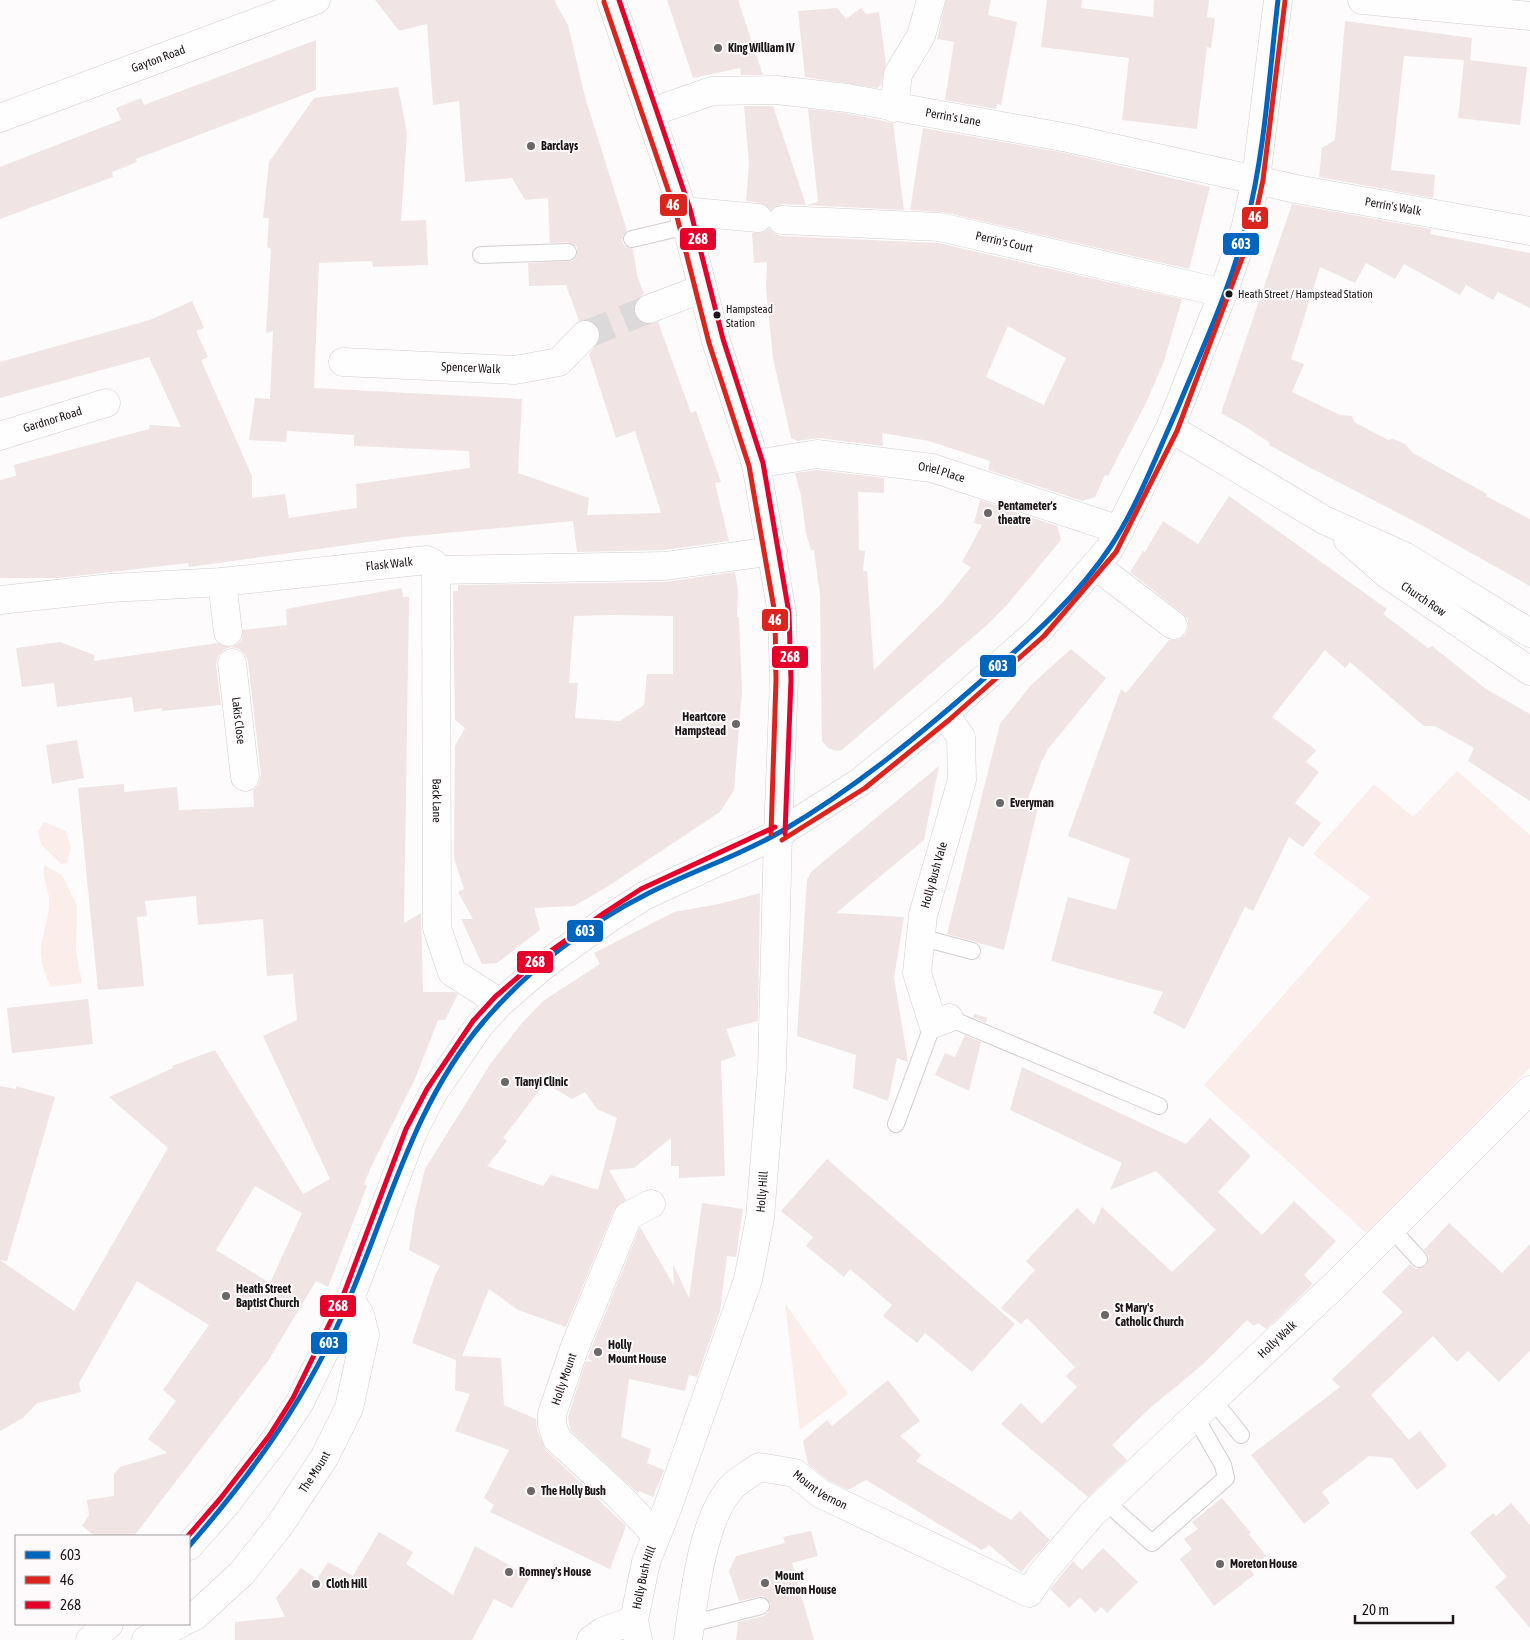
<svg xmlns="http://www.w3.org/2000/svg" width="1530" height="1640" font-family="'Asap Condensed',sans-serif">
	<rect width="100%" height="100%" fill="#fdfbfc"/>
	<g fill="#fbeeea">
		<polygon points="1457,771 1530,835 1530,1068 1366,1233 1204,1085 1370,897 1313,854 1374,784 1413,817"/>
		<polygon points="44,822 66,831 71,848 67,863 61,864 41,844 38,831"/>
		<path d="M44,865l18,10 15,31 -1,46 6,31 -31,4c-6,-13 -12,-27 -10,-42 3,-16 9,-29 8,-46 -1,-12 -7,-23 -5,-34z"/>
		<polygon points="785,1303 848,1394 800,1430"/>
	</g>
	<g fill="#f1e4e5" fill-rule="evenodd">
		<polygon points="375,0 554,0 568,25 585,97 627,231 623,236 622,242 625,246 633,249 637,275 644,294 637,300 634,306 634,314 639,321 646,324 658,322 691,413 696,411 721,482 715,483 729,541 664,550 577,552 573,521 404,537 189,567 188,563 59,578 0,578 0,480 16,476 14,465 149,429 150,425 181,427 149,357 0,398 0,362 150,320 192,301 204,328 196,331 208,357 201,360 252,476 252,498 285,494 289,518 357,508 356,484 470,468 469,451 354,446 354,435 287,431 286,442 249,440 255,398 270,399 273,331 266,333 271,249 267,247 269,218 263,218 269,162 314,98 398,87 407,133 401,221 426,220 428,265 373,267 372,261 319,263 314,388 522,399 518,473 589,498 587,515 661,513 635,431 616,438 589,354 600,339 600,330 595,323 589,320 579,321 566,285 529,286 528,263 573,261 577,256 577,247 568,242 550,243 548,198 525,200 512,178 465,182 459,101 433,105 427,24 399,31"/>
		<polygon points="667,0 738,0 763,75 741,75 740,68 693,78"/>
		<polygon points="946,0 991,0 988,15 1017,22 1001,105 997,104 996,109 945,100 954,42 937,39"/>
		<polygon points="1047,0 1082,0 1081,8 1153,17 1154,0 1209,0 1207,17 1215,18 1211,48 1207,47 1197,129 1122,120 1129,58 1041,47"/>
		<polygon points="837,8 846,19 861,8 866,14 879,12 886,64 881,85 877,88 805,77 798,11"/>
		<polygon points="1345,21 1472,38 1470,60 1527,67 1520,125 1458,118 1464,60 1404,56 1391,170 1435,175 1433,198 1319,177 1322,148 1335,140"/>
		<polygon points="316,40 316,90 136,159 137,162 112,172 113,177 0,219 0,167 121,120 116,108 141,98 144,105"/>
		<polygon points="744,106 773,106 806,205 818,202 808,109 845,113 893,123 904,210 783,204 771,210 760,203 746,201 749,163"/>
		<polygon points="923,128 1065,153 1210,187 1189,269 943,212 910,210"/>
		<polygon points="1292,204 1431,229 1430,234 1530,253 1530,308 1498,292 1493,300 1466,285 1460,295 1404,264 1395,279 1366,263 1355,283 1320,267 1291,359 1304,364 1292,392 1340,415 1352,416 1354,422 1388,440 1393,439 1405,444 1413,453 1487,494 1486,496 1530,519 1530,586 1414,521 1307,466 1269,445 1270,443 1246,427 1221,413"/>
		<path d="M769,228l5,5 7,3 157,7 244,56 -18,62 -18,42 -38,73 -3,-1 -10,22 -12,4 -95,-31 2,-9 -61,-20 -47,-8 1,13 -64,-8 -22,3 -6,-3 -18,-80 -7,-69 1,-27 -13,1 -2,-30 12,-1zM1008,326l58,32 -22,47 -58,-28z"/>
		<polygon points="817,470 884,478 884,493 858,492 859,550 865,551 863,571 867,571 874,670 942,603 971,567 962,562 982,525 974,523 980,500 1057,526 1061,540 1006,606 987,625 842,750 836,751 828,748 822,741 820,595 814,550 811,550 806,533 801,496 795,473"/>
		<polygon points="1229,496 1387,609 1383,614 1428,648 1432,646 1486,689 1530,714 1530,801 1468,761 1474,748 1435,726 1424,726 1350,662 1345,668 1325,650 1272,717 1316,750 1306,762 1319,772 1295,803 1321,823 1303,847 1289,837 1253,911 1245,907 1185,1029 1153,1013 1163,992 1051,961 1068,897 1116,910 1130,859 1068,836 1121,689 1126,693 1169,640 1179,639 1185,635 1188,628 1188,619 1182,613 1130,572 1143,551 1145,552 1163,521 1198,544"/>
		<path d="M735,572l3,18 -1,27h2l3,74 -8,99 -14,22 -113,75 -33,19 -40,2 6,22 -43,33 -15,1 -21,-45h12l-15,-27 6,-3 -10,-31 1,-112 10,-18 -10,-8 -2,-129h5v-6l207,-3zM611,615l62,1v58h-26l-3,31 -24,16 -45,-3 3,-35h-9l5,-67z"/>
		<path d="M402,588l1,9h6l-5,326 17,-10 2,79h32l3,2 -13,26h-7l-23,59 -44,88 -7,17 3,2 -39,101 -12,-6 -48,80 -134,175h-39l-13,-10 7,-11 -2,-15 27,-4v-22l6,-7 47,-14 -19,-14 28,-38 -13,-11 46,-65 -72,-44 -58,102 2,9 -44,11 -14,15 -23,13v-345l16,3v-3l39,11 -48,164 -7,-1 74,51 94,-163 -59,-51 64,-29 -1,-2 43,-16 88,144 27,-15 -67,-143 34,-16 -4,-46 -26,2 -4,-57 -65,6 -2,-29 -51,5 2,15 -10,1 7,69 -46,4 -20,-202 46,-4v8l53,-5 2,23 75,-3 -1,-17 6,-6 2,-9 -13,-114 -3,-7 -6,-5 -8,-2 -8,3 -5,6 -2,9 5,40 -59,6v-3l-28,4 -2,-15 -75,10 -3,-24 -32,4 -6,-39 44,-6 34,13v6l124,-18 12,4 8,-3 4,-5 1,-9 44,-5 -1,-16zM255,1186l47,27 -32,70 -54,-33z"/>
		<polygon points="1071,649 1106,678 1048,749 1041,763 1026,804 1038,807 1004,950 947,934 1000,724 1031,685"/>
		<polygon points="77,740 84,778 52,784 46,745"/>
		<polygon points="939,766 924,840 836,913 904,917 894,978 908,1062 897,1058 888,1101 853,1088 856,1055 797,1036 807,880 811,872"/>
		<path d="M760,893l-2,128 -32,8 10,27 -15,5 4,115 -46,2v-12h-8v-28l-37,30 -25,2 17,30 -12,10 -48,117 -48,-17 -29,-21 -27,67 39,2 3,47 32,14 1,11 9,20 80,76 -16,43 -120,-57 4,-7 -10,-7 25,-48 -54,-19 15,-37 -15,-4 1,-30 -44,-17 23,-68 5,-9 -31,-16 6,-40 10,-41 66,-106 31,-40 21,-22 57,-37 -6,-11 80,-41 45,-8zM545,1083l27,16 13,-7 12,17 20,9 -19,72 -47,-15 -8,11 -56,-20 20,-25 -4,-3z"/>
		<polygon points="88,999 93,1044 12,1053 7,1008"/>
		<polygon points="975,1014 987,1018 986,1023 973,1017"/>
		<polygon points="965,1035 981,1042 969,1091 935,1075 945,1053 955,1057"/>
		<polygon points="1022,1067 1186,1144 1210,1118 1251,1156 1218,1192 1262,1235 1294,1201 1336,1241 1304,1275 1313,1284 1266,1329 1258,1323 1254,1326 1247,1320 1202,1365 1150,1408 1112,1445 1127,1460 1088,1497 1001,1424 1021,1403 1042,1424 1077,1387 1066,1376 1075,1367 1027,1318 1021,1324 1001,1308 1035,1270 1026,1261 1077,1208 1094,1225 1102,1207 1172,1272 1216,1230 1156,1171 1110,1190 1122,1163 1010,1110"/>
		<polygon points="827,1159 1015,1324 972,1372 925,1333 917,1343 883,1316 892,1305 850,1269 844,1277 806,1246 813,1237 781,1211"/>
		<polygon points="702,1203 743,1209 736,1257 727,1256 720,1311 697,1377 689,1375 685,1391 629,1379 621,1437 651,1449 647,1463 664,1470 653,1497 639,1491 638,1493 570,1430 568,1417 586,1361 593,1362 588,1358 589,1354 640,1227 674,1286 673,1264 689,1298"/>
		<polygon points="1449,1223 1502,1273 1530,1244 1530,1351 1499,1382 1468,1351 1457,1362 1433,1336 1371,1395 1409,1440 1420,1431 1447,1466 1417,1490 1392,1458 1369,1456 1322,1492 1330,1503 1304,1524 1251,1455 1340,1387 1332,1379 1403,1312 1382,1292 1410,1264 1416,1269 1426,1266 1429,1257 1424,1250"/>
		<polygon points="888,1380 920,1421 900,1436 921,1455 916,1461 1011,1520 1020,1511 1050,1540 1021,1572 989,1545 982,1550 866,1480 848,1490 829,1481 808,1464 803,1441 827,1420 832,1426"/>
		<polygon points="1222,1498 1251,1533 1249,1534 1266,1556 1251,1570 1254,1575 1214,1606 1180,1559 1192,1549 1184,1539 1198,1529 1192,1522"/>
		<polygon points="1511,1503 1530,1525 1530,1628 1495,1587 1507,1577 1470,1533 1493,1513 1496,1516"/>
		<polygon points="811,1531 818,1556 792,1563 814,1640 736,1640 738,1622 764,1616 768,1613 771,1604 763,1596 739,1601 729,1571 736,1556 785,1543 783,1537"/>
		<polygon points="379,1532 413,1552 406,1564 453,1595 475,1546 530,1577 512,1608 494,1599 472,1640 235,1640 235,1622 285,1617 276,1598 301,1568 317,1579 328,1562 353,1576"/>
		<polygon points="1103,1548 1138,1582 1107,1613 1101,1607 1095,1613 1080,1597 1069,1608 1050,1589 1073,1561 1082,1570"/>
	</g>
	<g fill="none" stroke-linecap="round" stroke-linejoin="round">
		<polyline stroke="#dbd9da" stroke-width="28" stroke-dasharray="28 14" stroke-linecap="butt" points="585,335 649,309"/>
		<g stroke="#d2ced0" stroke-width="18">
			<g id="lane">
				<polyline points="632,239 687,226"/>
				<polyline points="481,255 568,252"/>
				<polyline points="920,937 972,951"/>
				<polyline points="949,1018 1159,1106"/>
				<polyline points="896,1124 933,1024"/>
				<polyline points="1391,1228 1419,1259"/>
				<polyline points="1213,1400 1241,1435"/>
				<polyline points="1106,1502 1152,1543 1226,1478 1223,1465 1196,1418"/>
				<polyline points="690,1624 761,1606"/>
			</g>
		</g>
		<g stroke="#d2ced0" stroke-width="29">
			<g id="street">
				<polyline points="1362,0 1530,16"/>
				<polyline points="894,108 898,74 921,36 931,0"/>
				<path id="s1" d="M649,113l63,-22 65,-1 70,8 221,40 228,51 234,42"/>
				<path id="s2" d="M0,118l316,-118"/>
				<polyline points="683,211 758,218"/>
				<path id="s3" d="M782,220l158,7 283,66"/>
				<polyline points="649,309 701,289"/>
				<path id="s4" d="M343,362l172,8 44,-8 26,-27"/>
				<polyline points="1170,428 1324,520 1404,556 1530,633"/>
				<path id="s5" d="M0,436l106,-33"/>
				<path id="s6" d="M756,464l61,-10 115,14 188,62"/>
				<path id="s7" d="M1348,540l40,35 142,96"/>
				<polyline points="1096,566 1173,625"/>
				<polyline points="436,570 665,566 773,551"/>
				<polyline points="222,582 228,632"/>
				<path id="s8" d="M0,600l111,-12 111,-6 205,-22 7,4 2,6 1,358 15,44 48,31"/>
				<path id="s9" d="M232,663l13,114"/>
				<polyline points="944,714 961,737 962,780 923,915 917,973 933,1024 949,1018"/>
				<polyline points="651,1204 628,1216 574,1349 552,1414 552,1425 557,1439 618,1495 656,1535"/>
				<path id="s10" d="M189,1619l6,-3 47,-43 40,-51 42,-64 25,-50 16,-73 -5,-20 -10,-16"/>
				<polyline points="146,1640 180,1624"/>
				<polyline points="591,1640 604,1631 634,1620"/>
				<path id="s11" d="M638,1640l-4,-20 12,-58 21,-53 81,-229 12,-62 12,-149 6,-235"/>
				<path id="s12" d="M688,1640c6,-42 14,-120 43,-152 7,-8 19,-14 28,-21l36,6 26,21 208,99 14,-21 49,-58 244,-230 194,-194"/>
			</g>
		</g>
		<g stroke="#d2ced0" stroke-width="29">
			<polyline id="secondary" points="778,834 860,782 944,714 1039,630 1110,548 1170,428 1223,293 1245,230 1256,179 1278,0"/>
		</g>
		<g stroke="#d2ced0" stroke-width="29">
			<g id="primary">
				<polyline points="189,1546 226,1504 275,1440 300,1402 350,1299 413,1132 433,1093 479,1026 500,1003 543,966 608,919 644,896 778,834 784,680 782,613 756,464 716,341 683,211 611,0"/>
				<polyline points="90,1640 109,1624"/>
			</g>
		</g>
		<use href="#lane" stroke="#fffeff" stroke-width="16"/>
		<use href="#street" stroke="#fffeff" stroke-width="28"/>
		<use href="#secondary" stroke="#fffeff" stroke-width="28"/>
		<use href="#primary" stroke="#fffeff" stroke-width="28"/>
		<g stroke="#fefafb" stroke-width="9">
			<path id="bus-1" d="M189,1546c57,-65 108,-134 145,-213 50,-104 73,-222 150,-312 44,-51 103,-97 163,-127 45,-23 92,-38 135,-63 75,-44 141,-99 206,-156 45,-39 90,-79 123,-129 27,-41 45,-90 65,-134 25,-61 54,-122 70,-186 19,-74 23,-150 32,-226"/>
		</g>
		<g stroke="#fefafb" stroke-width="9">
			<g id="bus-2">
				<polyline points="604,2 676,213 709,343 749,466 775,614 776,680 771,834"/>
				<polyline points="782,840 865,788 949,720 1044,636 1116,552 1177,431 1252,232 1263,180 1285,1"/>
			</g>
		</g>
		<g stroke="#fefafb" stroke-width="9">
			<g id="bus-3">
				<polyline points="619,0 690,209 723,339 763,463 789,613 791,680 785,834"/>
				<polyline points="188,1536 220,1499 269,1436 293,1398 343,1296 406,1129 427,1089 473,1021 495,997 538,960 604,913 641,889 775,827"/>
			</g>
		</g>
		<use href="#bus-1" stroke="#0065bd" stroke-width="5"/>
		<use href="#bus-2" stroke="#dc241f" stroke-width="5"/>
		<use href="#bus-3" stroke="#e4002b" stroke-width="5"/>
	</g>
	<g fill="#6b6668" stroke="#fefafb" stroke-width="2">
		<circle cx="718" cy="48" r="5"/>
		<circle cx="531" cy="146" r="5"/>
		<circle cx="988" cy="513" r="5"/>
		<circle cx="736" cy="724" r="5"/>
		<circle cx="1000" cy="803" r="5"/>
		<circle cx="505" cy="1082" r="5"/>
		<circle cx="226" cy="1296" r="5"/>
		<circle cx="1105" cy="1315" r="5"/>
		<circle cx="598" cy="1352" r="5"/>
		<circle cx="531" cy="1491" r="5"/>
		<circle cx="1220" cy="1564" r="5"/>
		<circle cx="509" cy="1572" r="5"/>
		<circle cx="765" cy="1583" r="5"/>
		<circle cx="316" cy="1584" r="5"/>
	</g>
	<g fill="#1d1619" stroke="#fefafb" stroke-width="2">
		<circle cx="1229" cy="294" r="4.5"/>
		<circle cx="717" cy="315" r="4.5"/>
	</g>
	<g text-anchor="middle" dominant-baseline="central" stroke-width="4" stroke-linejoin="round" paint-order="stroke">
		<g font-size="11" fill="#1d1619" stroke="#fefafb" text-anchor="start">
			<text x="1238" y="294">Heath Street / Hampstead Station</text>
			<text x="726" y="309">Hampstead<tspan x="726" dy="14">Station</tspan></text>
		</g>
		<g font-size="12" font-weight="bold" fill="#1d1619" stroke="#fefafb" text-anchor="start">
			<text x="728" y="48">King William IV</text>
			<text x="541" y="146">Barclays</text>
			<text x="998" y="506">Pentameter's<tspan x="998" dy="14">theatre</tspan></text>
			<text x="726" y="717" text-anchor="end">Heartcore<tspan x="726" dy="14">Hampstead</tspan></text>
			<text x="1010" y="803">Everyman</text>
			<text x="515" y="1082">Tianyi Clinic</text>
			<text x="236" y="1289">Heath Street<tspan x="236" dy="14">Baptist Church</tspan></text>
			<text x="1115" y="1308">St Mary's<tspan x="1115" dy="14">Catholic Church</tspan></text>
			<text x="608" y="1345">Holly<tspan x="608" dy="14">Mount House</tspan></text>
			<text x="541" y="1491">The Holly Bush</text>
			<text x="1230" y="1564">Moreton House</text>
			<text x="519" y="1572">Romney's House</text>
			<text x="775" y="1576">Mount<tspan x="775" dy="14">Vernon House</tspan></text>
			<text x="326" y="1584">Cloth Hill</text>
		</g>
		<g font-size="12" fill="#1d1619" stroke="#fefafb">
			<text stroke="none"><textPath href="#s2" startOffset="169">Gayton Road</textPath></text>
			<text stroke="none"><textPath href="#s1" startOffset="310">Perrin's Lane</textPath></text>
			<text stroke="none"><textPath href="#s1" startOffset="759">Perrin's Walk</textPath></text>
			<text stroke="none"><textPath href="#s3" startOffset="224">Perrin's Court</textPath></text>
			<text stroke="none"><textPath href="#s4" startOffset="128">Spencer Walk</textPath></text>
			<text stroke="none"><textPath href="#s5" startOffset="55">Gardnor Road</textPath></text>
			<text stroke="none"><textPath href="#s6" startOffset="188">Oriel Place</textPath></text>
			<text stroke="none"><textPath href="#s8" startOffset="391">Flask Walk</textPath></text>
			<text stroke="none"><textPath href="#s7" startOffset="96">Church Row</textPath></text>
			<text stroke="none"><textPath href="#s9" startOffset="58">Lakis Close</textPath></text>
			<text stroke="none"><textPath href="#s8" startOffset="674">Back Lane</textPath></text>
			<text transform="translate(934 875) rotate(-74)">Holly Bush Vale</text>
			<text stroke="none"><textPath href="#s11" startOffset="469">Holly Hill</textPath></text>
			<text stroke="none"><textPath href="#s12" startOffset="851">Holly Walk</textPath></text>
			<text transform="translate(564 1379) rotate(-71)">Holly Mount</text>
			<text stroke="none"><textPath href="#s10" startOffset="195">The Mount</textPath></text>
			<text stroke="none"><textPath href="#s12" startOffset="262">Mount Vernon</textPath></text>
			<text stroke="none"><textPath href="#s11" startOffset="64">Holly Bush Hill</textPath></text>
		</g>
	</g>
	<g stroke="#fefafb" stroke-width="2">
		<rect x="659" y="193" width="29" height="24" rx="5" fill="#dc241f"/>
		<rect x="1241" y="206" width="28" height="24" rx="5" fill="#dc241f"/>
		<rect x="679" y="227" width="38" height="24" rx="5" fill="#e4002b"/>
		<rect x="1222" y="232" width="38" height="24" rx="5" fill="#0065bd"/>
		<rect x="761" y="608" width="28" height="24" rx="5" fill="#dc241f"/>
		<rect x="771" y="645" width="38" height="24" rx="5" fill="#e4002b"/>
		<rect x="979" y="654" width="38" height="24" rx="5" fill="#0065bd"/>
		<rect x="566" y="919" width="38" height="24" rx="5" fill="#0065bd"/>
		<rect x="516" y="950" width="38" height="24" rx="5" fill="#e4002b"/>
		<rect x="319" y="1294" width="38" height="24" rx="5" fill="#e4002b"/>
		<rect x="310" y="1331" width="38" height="24" rx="5" fill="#0065bd"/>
	</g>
	<g font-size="14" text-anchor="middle" font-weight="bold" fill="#fff">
		<text x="673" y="210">46</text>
		<text x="1255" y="222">46</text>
		<text x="698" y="244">268</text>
		<text x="1241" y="249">603</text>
		<text x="775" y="625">46</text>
		<text x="790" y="662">268</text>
		<text x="998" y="671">603</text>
		<text x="585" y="936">603</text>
		<text x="535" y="967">268</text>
		<text x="338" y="1311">268</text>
		<text x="329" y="1348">603</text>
	</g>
	<rect x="15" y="1535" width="175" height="90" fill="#fefafb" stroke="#a49fa1"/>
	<rect x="25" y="1551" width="25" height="8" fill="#0065bd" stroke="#a49fa1"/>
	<text x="60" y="1560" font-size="15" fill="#1d1619">603</text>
	<rect x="25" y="1576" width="25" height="8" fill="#dc241f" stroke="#a49fa1"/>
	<text x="60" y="1585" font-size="15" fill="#1d1619">46</text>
	<rect x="25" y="1601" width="25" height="8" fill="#e4002b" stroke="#a49fa1"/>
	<text x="60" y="1610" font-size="15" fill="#1d1619">268</text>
	<path d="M1355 1615v8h98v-8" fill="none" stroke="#1d1619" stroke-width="2.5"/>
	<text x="1362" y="1615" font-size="15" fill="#1d1619" stroke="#fefafb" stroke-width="4" paint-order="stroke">20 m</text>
</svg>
